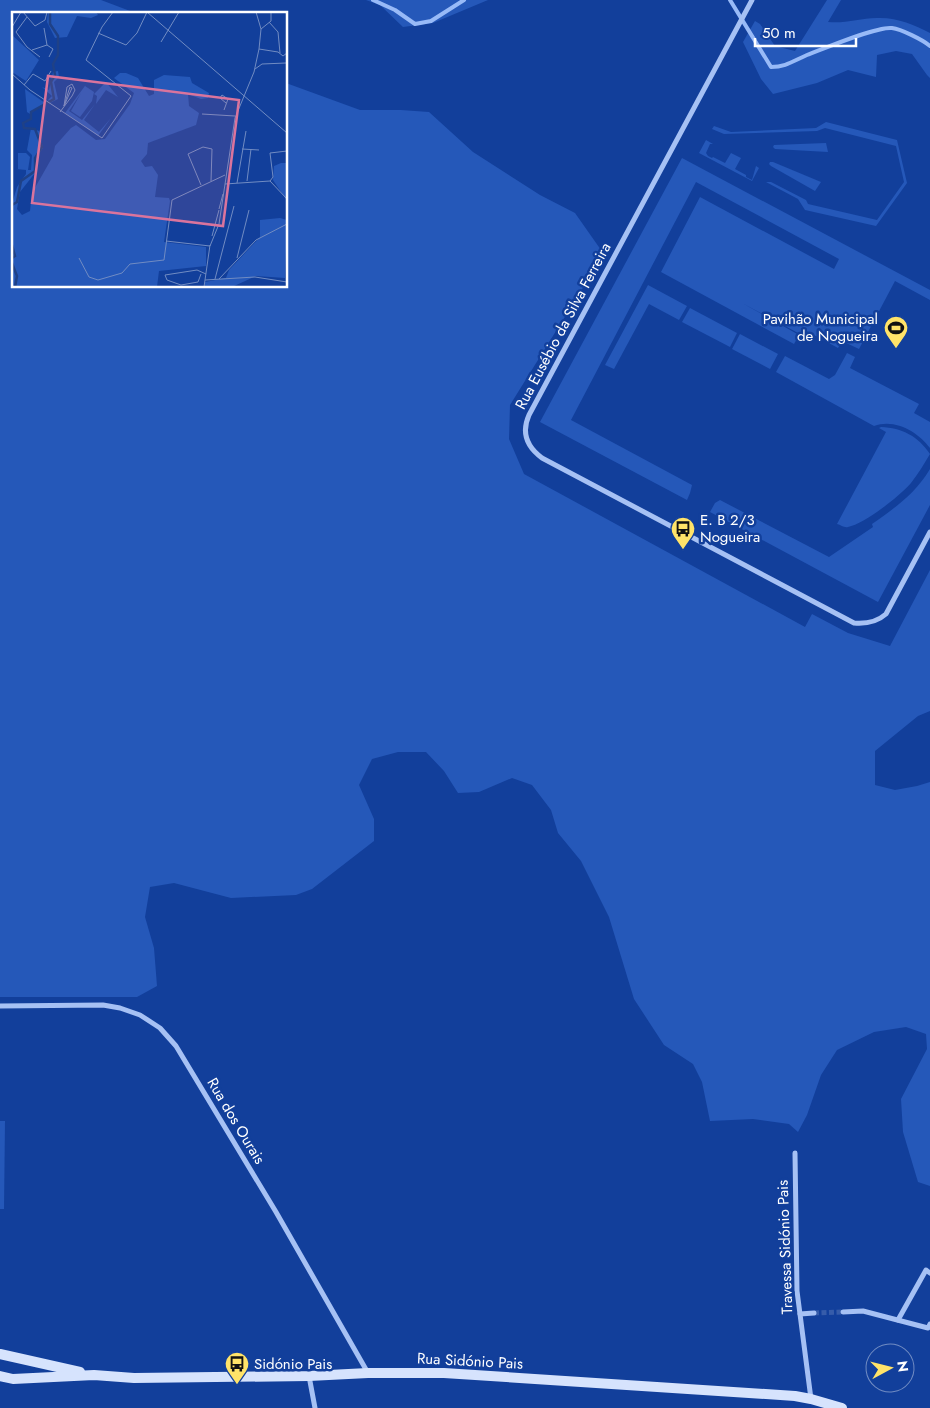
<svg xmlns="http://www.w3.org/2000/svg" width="930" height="1408" viewBox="0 0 930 1408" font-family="Jost,sans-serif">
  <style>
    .green { fill: #2558b9 }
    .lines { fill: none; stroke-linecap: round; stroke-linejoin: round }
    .stream { stroke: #98baf7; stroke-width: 4 }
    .street-tunnel { stroke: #365caa; stroke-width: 5; stroke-dasharray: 5 2.5; stroke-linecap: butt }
    .street { stroke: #a6c1f4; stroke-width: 5 }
    .secondary { stroke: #d6e3fd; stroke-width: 10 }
    .labels { text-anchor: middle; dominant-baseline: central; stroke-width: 5; stroke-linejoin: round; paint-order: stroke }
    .poi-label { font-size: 15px; fill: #fff; stroke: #123f9b; text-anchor: start }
    .street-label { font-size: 15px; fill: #fff; stroke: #123f9b }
    .inset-river { fill: none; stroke: #1f4187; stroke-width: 2.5 }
    .inset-road { fill: none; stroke: #718cc3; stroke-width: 1 }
    .view { fill: #da749d; fill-opacity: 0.15; stroke: #da749d; stroke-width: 2.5 }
    .inset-edge { fill: none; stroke: #fff; stroke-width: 2.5 }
  </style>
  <rect width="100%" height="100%" fill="#123f9b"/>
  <g class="green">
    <path d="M 0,0 L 101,0 L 138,14 L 14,14 L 14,286 L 286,286 L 286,83 L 360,110 L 401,110 L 429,112 L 473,152 L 540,195 L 575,213 L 601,250 L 584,286 L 510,405 L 509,439 L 524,474 L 805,627 L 812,614 L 848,633 L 890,646 L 930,570 L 930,711 L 918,716 L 875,751 L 875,785 L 895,790 L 917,786 L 930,782 L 930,1186 L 918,1182 L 903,1132 L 901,1099 L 927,1049 L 926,1034 L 906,1027 L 874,1032 L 837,1050 L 821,1075 L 807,1115 L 798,1132 L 789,1124 L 753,1119 L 710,1121 L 702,1082 L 693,1064 L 664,1045 L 634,999 L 609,917 L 581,861 L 558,833 L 551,810 L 532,785 L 512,778 L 479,792 L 458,793 L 444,771 L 426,752 L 398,752 L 372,759 L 359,785 L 374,819 L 374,841 L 312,889 L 296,895 L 231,898 L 174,883 L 150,887 L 145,917 L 154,948 L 157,986 L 137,997 L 0,997 Z"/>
    <path d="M 366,0 L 488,0 L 433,23 L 403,27 L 380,5 Z"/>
    <path d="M 827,0 L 841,0 L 828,22 C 846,24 863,17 880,18 C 899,18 914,25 930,33 L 930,78 L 927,75 L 912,54 L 896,51 L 877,55 L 876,77 L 848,70 L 817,83 L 773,94 L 761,79 L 743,42 L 755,21 L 760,24 L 775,46 L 795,51 Z"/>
    <path d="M 826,122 L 897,140 L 907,183 L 876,226 L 805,210 L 798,199 L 766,182 L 771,182 L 806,200 L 808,204 L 877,220 L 904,182 L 896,146 L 825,128 L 817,131 L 724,134 L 712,129 L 714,126 L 731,132 L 816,128 Z"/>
    <path d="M 706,140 L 713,144 L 710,144 L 706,153 L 708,156 L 712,158 L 713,157 L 725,163 L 731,153 L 741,158 L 735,169 L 746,175 L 746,177 L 752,180 L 756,166 L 759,168 L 752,181 L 699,153 Z"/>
    <path d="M 826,143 L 828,152 L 775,149 L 773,147 L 774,145 Z"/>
    <path d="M 682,158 L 930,290 L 930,300 L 895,281 L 859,349 L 842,341 L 838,348 L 803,329 L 800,334 L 742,303 L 799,335 L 794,344 L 661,272 L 700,197 L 834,269 L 839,259 L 696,182 L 571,420 L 692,485 L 690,493 L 687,500 L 540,422 Z"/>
    <path d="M 770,162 L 773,162 L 821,182 L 815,191 L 771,166 L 769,164 Z"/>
    <path d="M 648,285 L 687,306 L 679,320 L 649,304 L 614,369 L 605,365 Z"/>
    <path d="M 690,308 L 737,333 L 730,347 L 682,322 Z"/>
    <path d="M 740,334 L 778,354 L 770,369 L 732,349 Z"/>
    <path d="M 847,353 L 855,357 L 850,368 L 919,404 L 914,413 L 930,422 L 930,448 C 918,432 895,418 874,426 L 776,372 L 785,356 L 829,379 L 835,375 Z"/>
    <path d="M 881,427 C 902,428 918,436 930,454 C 924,464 918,474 911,483 C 900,496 864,524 848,527 C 844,528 841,525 837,524 L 886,432 L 879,428 Z"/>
    <path d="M 930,469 L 930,505 L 878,602 L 710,512 L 715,503 L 720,500 L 829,557 L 873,527 L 872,524 C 896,507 915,494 930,469 Z"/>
    <path d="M 0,1121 L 5,1121 L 4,1209 L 0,1209 Z"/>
  </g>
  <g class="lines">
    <g class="stream">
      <path d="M 373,0 L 395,10 L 415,24 L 431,21 L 464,0"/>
      <path d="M 730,0 L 771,67 C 786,67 793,61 807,55 C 823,49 877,26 892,28 C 901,29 923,40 930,46"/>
    </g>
    <path class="street-tunnel" d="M 814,1313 L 843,1312"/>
    <g class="street">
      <path d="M 752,0 L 529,415 C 521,433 527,447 542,458 L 854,623 C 866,624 877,622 886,614 L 930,532"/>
      <path d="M 0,1006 L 103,1005 L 120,1008 L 140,1015 L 160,1028 L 176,1046 L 276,1212 L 368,1373"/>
      <path d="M 795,1153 L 797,1291 L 811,1399"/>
      <path d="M 843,1312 L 863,1311 L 928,1328 L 930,1324"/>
      <path d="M 800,1314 L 814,1313"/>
      <path d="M 898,1320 L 926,1270 L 930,1273"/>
      <path d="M 309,1376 L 315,1408"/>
    </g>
    <g class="secondary">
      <path d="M 0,1354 L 80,1372"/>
      <path d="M 0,1376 L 13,1379 L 94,1375 L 134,1378 L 309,1376 L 368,1373 L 444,1373 L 795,1396 L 811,1399 L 842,1408"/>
    </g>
  </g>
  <defs>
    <symbol id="stadium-pin" viewBox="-11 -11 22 30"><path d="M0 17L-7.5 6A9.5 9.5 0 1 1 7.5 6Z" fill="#ffe369" stroke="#123f9b"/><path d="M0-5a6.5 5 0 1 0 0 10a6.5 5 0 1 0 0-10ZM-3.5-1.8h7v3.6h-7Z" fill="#111"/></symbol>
    <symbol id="bus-pin" viewBox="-11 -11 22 30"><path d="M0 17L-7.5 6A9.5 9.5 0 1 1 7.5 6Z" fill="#ffe369" stroke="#123f9b"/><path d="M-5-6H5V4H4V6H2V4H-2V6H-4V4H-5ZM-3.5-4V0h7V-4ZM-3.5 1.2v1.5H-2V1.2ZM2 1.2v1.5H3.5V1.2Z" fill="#111"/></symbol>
  </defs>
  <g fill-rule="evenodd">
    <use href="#stadium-pin" x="882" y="314" width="28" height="38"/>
    <use href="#bus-pin" x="669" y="515" width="28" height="38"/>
    <use href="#bus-pin" x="223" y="1350" width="28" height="38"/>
  </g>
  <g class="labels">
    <g class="poi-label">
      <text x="878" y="319" text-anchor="end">Pavihão Municipal<tspan x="878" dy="17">de Nogueira</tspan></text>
      <text x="700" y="520">E. B 2/3<tspan x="700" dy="17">Nogueira</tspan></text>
      <text x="254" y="1364">Sidónio Pais</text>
    </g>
    <g class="street-label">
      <text transform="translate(563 326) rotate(-62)">Rua Eusébio da Silva Ferreira</text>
      <text transform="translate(236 1121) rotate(59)">Rua dos Ourais</text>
      <text transform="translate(785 1247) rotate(-92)">Travessa Sidónio Pais</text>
      <text transform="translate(470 1361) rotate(3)">Rua Sidónio Pais</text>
    </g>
  </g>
  <g transform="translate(12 12)">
    <rect width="275" height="275" fill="#123f9b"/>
    <path d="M 36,0 L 84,0 L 86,3 L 79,6 L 65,4 L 55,25 L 43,26 L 35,10 ZM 0,23 L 27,48 L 14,69 L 0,60 ZM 46,59 L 47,65 L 42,70 L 46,87 L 38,91 L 36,88 L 40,84 L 30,75 L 37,78 L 41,60 ZM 84,59 L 73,74 L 82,80 L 80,89 L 68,105 L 59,99 L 69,81 L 57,99 L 70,108 L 83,92 L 72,108 L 87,120 L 99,106 L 86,124 L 53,101 ZM 114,61 L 126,66 L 137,84 L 142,82 L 142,68 L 152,63 L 178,65 L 180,71 L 197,81 L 196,86 L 189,87 L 176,82 L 177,94 L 187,101 L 184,113 L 136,131 L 135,142 L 129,149 L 133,155 L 140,154 L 146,163 L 143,185 L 157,186 L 158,189 L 152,230 L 194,235 L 194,254 L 147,259 L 145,275 L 1,275 L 0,192 L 5,175 L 14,162 L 14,158 L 4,157 L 6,157 L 6,141 L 14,141 L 18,145 L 16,158 L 19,158 L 20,143 L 15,138 L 19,116 L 27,119 L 31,136 L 25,144 L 23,161 L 8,180 L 5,197 L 10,203 L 18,199 L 20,181 L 41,144 L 43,134 L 59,116 L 64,113 L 84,128 L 93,127 L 118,92 L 122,81 L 102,66 L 108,61 ZM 94,70 L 106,85 L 94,78 L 84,92 L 85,84 L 82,82 ZM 13,77 L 33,91 L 18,102 L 15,100 ZM 269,151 L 275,151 L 275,189 L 261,168 L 262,154 ZM 268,206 L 275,208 L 273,266 L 244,264 L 220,275 L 193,275 L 193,270 L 214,266 L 217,258 L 248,225 L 248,208 Z" fill="#2558b9"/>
    <path class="inset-river" d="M 0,193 L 5,190 L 9,169 L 23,159 L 23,146 L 30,135 L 23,117 L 12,116 L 11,111 L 19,107 L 19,100 L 42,87 L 39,70 L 43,63 L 41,52 L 46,43 L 46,24 L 38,12 L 38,0M 0,233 L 3,244 L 0,246M 0,251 L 5,264 L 3,275"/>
    <path class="inset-road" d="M 11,0 L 23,14 L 33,8 L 35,0M 135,0 L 275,121M 15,5 L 4,20 L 15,35 L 28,45M 257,10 L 266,20 L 268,41M 0,15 L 9,0M 249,17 L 259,9 L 259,0M 86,21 L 114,33 L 125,21 L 135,0M 149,30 L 167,0M 35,33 L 41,37 L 37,45M 247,37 L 266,40 L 271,44 L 275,41M 20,38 L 35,33 L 32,16M 243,57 L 250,52 L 274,51M 0,62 L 18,78 L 90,126 L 119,84 L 74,48 L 90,15 L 101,0M 12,73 L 21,62 L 33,69 L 39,59M 58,75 L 60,76 L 52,94 L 56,81 ZM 212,98 L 216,87 L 210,83 L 208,86 L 214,91M 48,100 L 60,84 L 63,78 L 60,72 L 55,75 L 52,94M 190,102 L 223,104M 230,137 L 247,138M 235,169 L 239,137M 258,169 L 275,187M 225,171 L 234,119M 213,172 L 258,169 L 261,165 L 258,141 L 275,139M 189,173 L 176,142 L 191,135 L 200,137 L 199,169M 207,197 L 211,182M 200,224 L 207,198M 154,229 L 198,234M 198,234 L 207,212 L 223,106 L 242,60 L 247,37 L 249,17 L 244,0M 67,246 L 77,265 L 86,268 L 110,261 L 118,252 L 152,248 L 160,188 L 213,163M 225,246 L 237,198M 189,262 L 186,270 L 169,273 L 155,268 L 153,263 L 185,258 L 194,262M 203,267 L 222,194M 207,267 L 244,228 L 275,212M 193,268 L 243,265 L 275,270M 192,275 L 198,233"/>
    <path class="view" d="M 36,64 L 227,88 L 211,214 L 20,191 Z"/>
    <rect width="275" height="275" class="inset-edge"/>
  </g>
  <g transform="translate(890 1368) rotate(83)"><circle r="24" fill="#123f9b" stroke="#718cc3"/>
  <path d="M0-4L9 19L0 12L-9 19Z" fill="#ffe369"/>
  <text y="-8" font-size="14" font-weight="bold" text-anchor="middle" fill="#ffffff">N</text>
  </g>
  <path d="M755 38v8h101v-8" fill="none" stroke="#ffffff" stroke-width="2.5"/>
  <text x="762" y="38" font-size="15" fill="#ffffff" stroke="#123f9b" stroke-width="4" paint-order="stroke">50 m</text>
</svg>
